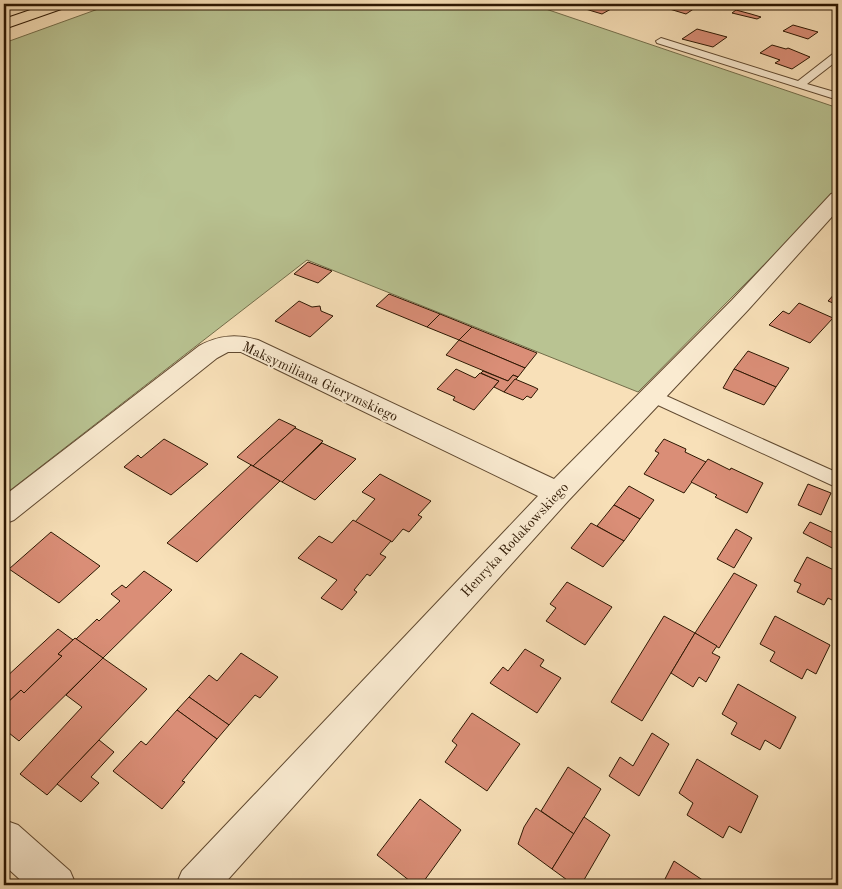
<svg xmlns="http://www.w3.org/2000/svg" width="842" height="889" viewBox="0 0 842 889" font-family="'Old Standard TT',serif">
  <style>
    .green { fill: #b9c392; stroke: #736d4a }
    .building { fill: #da8e77; stroke: #2d1702 }
    .lines { fill: none; stroke-linecap: round; stroke-linejoin: round }
    .lane-casing { stroke: #604930; stroke-width: 2 }
    .street-casing { stroke: #604930; stroke-width: 2 }
    .highway-casing { stroke: #2d1702; stroke-width: 2 }
    .lane { fill: #faebd1; fill-rule: evenodd }
    .street { fill: #faebd1; fill-rule: evenodd }
    .highway { fill: #f8e0b8; fill-rule: evenodd }
    .labels { text-anchor: middle; dominant-baseline: central; stroke-width: 4; stroke-linejoin: round; paint-order: stroke }
    .street-label { font-size: 14px; fill: #2d1702; stroke: #faebd1 }
  </style>
  <rect width="100%" height="100%" fill="#f8e0b8"/>
  <filter id="stains"><feTurbulence type="fractalNoise" baseFrequency=".004" numOctaves="4"/><feColorMatrix values="0 0 0 0 .2 0 0 0 0 .09 0 0 0 0 .02 0 0 0 .5 -.17"/></filter>
  <radialGradient id="worn" r=".72"><stop offset=".6" stop-color="#630" stop-opacity="0"/><stop offset="1" stop-color="#630" stop-opacity=".3"/></radialGradient>
  <path class="green" d="M 112,4 L 531,4 L 838,108 L 838,190 L 638,392 L 307,260 L 4,495 L 4,43 Z"/>
  <g class="building">
    <path d="M 569,4 L 620,4 L 602,14 Z"/>
    <path d="M 653,4 L 701,4 L 686,14 Z"/>
    <path d="M 736,10 L 751,14 L 761,17 L 757,19 L 732,13 Z"/>
    <path d="M 793,25 L 818,32 L 808,39 L 783,31 Z"/>
    <path d="M 697,29 L 727,37 L 713,47 L 682,39 Z"/>
    <path d="M 772,45 L 786,49 L 788,48 L 810,57 L 792,69 L 775,63 L 780,60 L 760,53 Z"/>
    <path d="M 308,262 L 332,271 L 318,283 L 294,274 Z"/>
    <path d="M 838,290 L 838,305 L 828,301 Z"/>
    <path d="M 389,294 L 440,314 L 427,327 L 376,306 Z"/>
    <path d="M 299,301 L 312,307 L 320,306 L 321,311 L 333,316 L 310,337 L 275,321 Z"/>
    <path d="M 799,303 L 833,318 L 810,343 L 769,325 L 783,311 L 789,314 Z"/>
    <path d="M 440,314 L 472,327 L 459,340 L 427,327 Z"/>
    <path d="M 472,327 L 537,353 L 525,368 L 459,340 Z"/>
    <path d="M 459,340 L 525,368 L 518,377 L 513,375 L 508,381 L 446,355 Z"/>
    <path d="M 748,351 L 789,368 L 776,387 L 734,369 Z"/>
    <path d="M 456,369 L 475,378 L 480,373 L 499,381 L 474,410 L 453,400 L 455,397 L 437,389 Z"/>
    <path d="M 734,369 L 776,387 L 764,405 L 723,388 Z"/>
    <path d="M 483,371 L 508,381 L 513,375 L 518,377 L 504,392 L 494,387 L 499,381 L 481,373 Z"/>
    <path d="M 515,379 L 534,387 L 538,389 L 531,398 L 527,396 L 523,400 L 504,392 Z"/>
    <path d="M 279,419 L 296,427 L 253,466 L 237,457 Z"/>
    <path d="M 295,428 L 323,441 L 282,482 L 253,466 Z"/>
    <path d="M 164,439 L 208,464 L 171,495 L 124,467 L 138,455 L 141,458 Z"/>
    <path d="M 664,439 L 686,449 L 685,452 L 706,462 L 684,493 L 644,474 L 659,453 L 655,451 Z"/>
    <path d="M 322,443 L 356,459 L 315,500 L 282,482 Z"/>
    <path d="M 708,459 L 730,470 L 731,468 L 763,483 L 747,513 L 715,497 L 717,495 L 691,482 Z"/>
    <path d="M 251,465 L 280,481 L 197,562 L 167,543 Z"/>
    <path d="M 380,474 L 431,501 L 418,515 L 422,517 L 409,532 L 403,529 L 392,542 L 355,522 L 375,499 L 362,492 Z"/>
    <path d="M 808,484 L 831,493 L 821,515 L 798,505 Z"/>
    <path d="M 629,486 L 654,500 L 640,519 L 614,505 Z"/>
    <path d="M 614,505 L 640,519 L 624,541 L 597,526 Z"/>
    <path d="M 353,520 L 391,541 L 380,554 L 386,557 L 370,576 L 367,574 L 354,590 L 357,592 L 342,610 L 321,598 L 337,580 L 298,558 L 319,536 L 332,543 Z"/>
    <path d="M 810,522 L 838,535 L 838,551 L 803,533 Z"/>
    <path d="M 591,523 L 624,541 L 603,567 L 571,548 Z"/>
    <path d="M 736,529 L 752,538 L 734,568 L 717,559 Z"/>
    <path d="M 51,532 L 100,566 L 59,603 L 9,569 Z"/>
    <path d="M 807,557 L 838,572 L 838,603 L 828,598 L 824,605 L 797,592 L 801,584 L 794,581 Z"/>
    <path d="M 144,571 L 172,590 L 103,658 L 76,639 L 97,619 L 99,621 L 120,601 L 111,594 L 122,585 L 126,588 Z"/>
    <path d="M 734,573 L 757,585 L 719,648 L 695,633 Z"/>
    <path d="M 567,582 L 612,607 L 585,645 L 546,621 L 556,608 L 550,604 Z"/>
    <path d="M 664,616 L 695,633 L 642,721 L 611,702 Z"/>
    <path d="M 775,616 L 830,645 L 816,674 L 807,669 L 802,679 L 770,661 L 775,652 L 760,644 Z"/>
    <path d="M 58,629 L 73,640 L 58,654 L 62,656 L 24,693 L 21,690 L 4,706 L 4,679 Z"/>
    <path d="M 695,633 L 717,646 L 712,653 L 720,657 L 706,682 L 699,677 L 693,687 L 671,673 Z"/>
    <path d="M 75,638 L 103,658 L 19,741 L 4,729 L 4,706 L 21,690 L 24,693 L 62,656 L 58,654 Z"/>
    <path d="M 525,649 L 544,660 L 540,666 L 561,678 L 537,713 L 490,683 L 503,667 L 508,671 Z"/>
    <path d="M 241,653 L 278,677 L 260,698 L 255,695 L 229,725 L 189,697 L 209,675 L 217,681 Z"/>
    <path d="M 103,658 L 147,689 L 47,795 L 20,774 L 82,707 L 66,695 Z"/>
    <path d="M 738,684 L 796,717 L 780,749 L 765,740 L 760,750 L 731,734 L 737,723 L 722,714 Z"/>
    <path d="M 189,697 L 229,725 L 217,739 L 177,710 Z"/>
    <path d="M 177,710 L 217,739 L 182,781 L 185,782 L 162,809 L 113,771 L 141,741 L 146,745 Z"/>
    <path d="M 472,713 L 520,744 L 487,791 L 445,762 L 457,745 L 452,741 Z"/>
    <path d="M 652,733 L 669,744 L 639,796 L 609,776 L 620,757 L 633,766 Z"/>
    <path d="M 99,740 L 114,752 L 91,777 L 99,783 L 81,802 L 57,784 Z"/>
    <path d="M 697,759 L 758,796 L 741,833 L 729,826 L 723,838 L 687,815 L 693,803 L 679,793 Z"/>
    <path d="M 568,767 L 601,789 L 574,834 L 541,811 Z"/>
    <path d="M 420,799 L 461,830 L 421,885 L 415,885 L 377,855 Z"/>
    <path d="M 536,808 L 574,834 L 552,869 L 518,844 L 524,827 Z"/>
    <path d="M 584,817 L 610,835 L 581,885 L 574,885 L 552,869 Z"/>
    <path d="M 674,861 L 710,885 L 662,885 Z"/>
  </g>
  <g class="lines">
    <defs>
      <g id="lane">
        <path d="M 661,38 L 798,81 L 834,53 L 838,52 L 838,60 L 807,84 L 838,93 L 838,100 L 657,43 L 656,41 Z"/>
        <path d="M 653,390 L 838,473 L 838,488 L 647,400 L 645,396 L 647,392 Z"/>
      </g>
      <g id="street">
        <path d="M 838,192 L 838,210 L 748,310 L 568,501 L 223,885 L 176,885 L 182,871 L 538,496 L 241,352 L 228,352 L 217,358 L 14,520 L 4,524 L 4,496 L 199,346 C 219,335 237,334 258,340 L 554,479 L 732,300 L 831,194 Z"/>
        <path d="M 4,820 L 18,825 L 70,871 L 76,885 L 26,885 L 4,865 Z"/>
      </g>
      <path id="highway" d="M 48,4 L 69,4 L 67,7 L 4,29 L 4,19 Z"/>
    </defs>
    <use href="#lane" class="lane-casing"/>
    <use href="#street" class="street-casing"/>
    <use href="#highway" class="highway-casing"/>
    <use href="#lane" class="lane"/>
    <use href="#street" class="street"/>
    <use href="#highway" class="highway"/>
  </g>
  <g class="labels">
    <g class="street-label">
      <text transform="translate(320 382) rotate(25)">Maksymiliana Gierymskiego</text>
      <text transform="translate(515 540) rotate(-47)">Henryka Rodakowskiego</text>
    </g>
  </g>
  <rect width="842" height="889" fill="none" stroke="#f8e0b8" stroke-width="20"/>
  <rect x="5" y="5" width="832" height="879" fill="none" stroke="#2d1702" stroke-width="2.5"/>
  <rect x="10" y="10" width="822" height="869" fill="none" stroke="#2d1702"/>
  <rect width="100%" height="100%" filter="url(#stains)"/>
  <rect width="100%" height="100%" fill="url(#worn)"/>
</svg>
